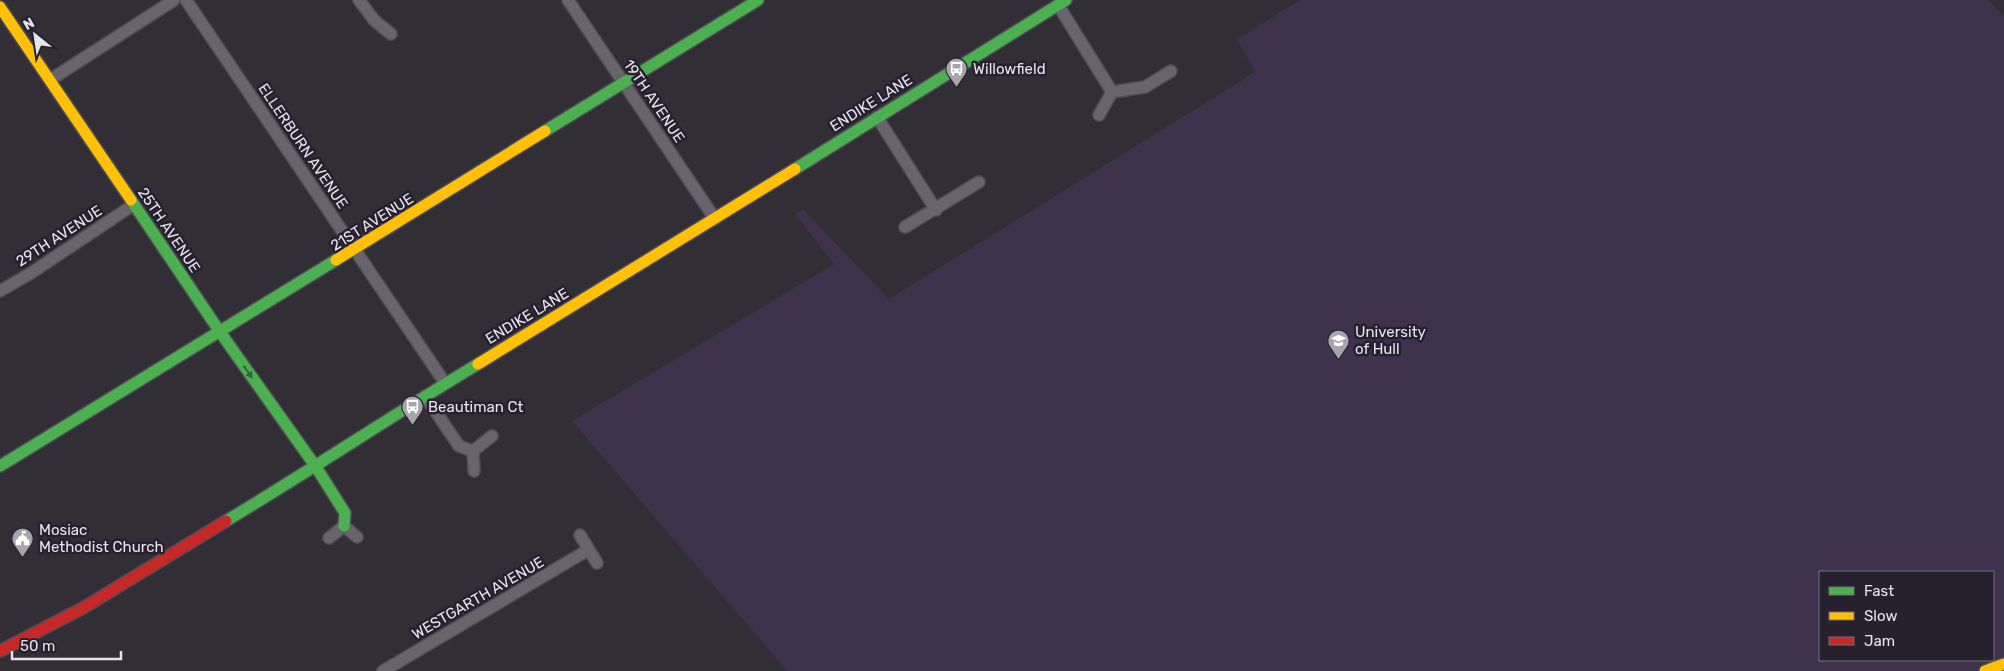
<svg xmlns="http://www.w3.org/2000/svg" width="2004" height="671" viewBox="0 0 2004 671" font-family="Rubik,sans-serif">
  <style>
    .park { fill: #3e324d; fill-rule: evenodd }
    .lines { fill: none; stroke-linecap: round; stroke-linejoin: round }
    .street-casing { stroke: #4f4c53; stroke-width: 14 }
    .fast-casing { stroke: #4f4c53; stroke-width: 14 }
    .slow-casing { stroke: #4f4c53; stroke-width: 14 }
    .jam-casing { stroke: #4f4c53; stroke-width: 14 }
    .street { stroke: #67656b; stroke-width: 11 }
    .fast { stroke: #4caf50; stroke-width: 11 }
    .slow { stroke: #ffc107; stroke-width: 11 }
    .jam { stroke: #c62828; stroke-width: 11 }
    .oneway { fill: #37603e }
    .labels { text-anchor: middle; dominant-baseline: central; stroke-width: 5; stroke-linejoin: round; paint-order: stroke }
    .poi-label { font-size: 15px; fill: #e7e3ed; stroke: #26202f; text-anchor: start }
    .street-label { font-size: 15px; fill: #e7e3ed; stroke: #26202f }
  </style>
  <rect width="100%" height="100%" fill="#312e36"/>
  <path class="park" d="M 1300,0 L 1989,0 L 2004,17 L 2004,663 L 1986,671 L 787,671 L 572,421 L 834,264 L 795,214 L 803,209 L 889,299 L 1255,72 L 1237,39 ZM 1820,572 L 1993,572 L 1993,660 L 1820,660 Z"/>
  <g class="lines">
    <defs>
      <g id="street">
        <path d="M 186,0 L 445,383"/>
        <path d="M 359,0 L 374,20 L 391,34"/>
        <path d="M 568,0 L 715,219"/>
        <path d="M 1058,5 L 1112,92"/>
        <path d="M 50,80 L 174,0"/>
        <path d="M 1099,115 L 1112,92 L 1145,87 L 1171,71"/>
        <path d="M 877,117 L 936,210"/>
        <path d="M 905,227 L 979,182"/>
        <path d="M 0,291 L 31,273 L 133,205"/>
        <path d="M 425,396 L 459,446 L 473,451"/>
        <path d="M 474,471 L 473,451 L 492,436"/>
        <path d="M 580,535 L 597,563"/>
        <path d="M 329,538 L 344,526 L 357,537"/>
        <path d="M 383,671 L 588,550"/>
      </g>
      <g id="fast">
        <path d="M 545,131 L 758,0"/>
        <path d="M 795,169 L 1066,0"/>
        <path d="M 131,200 L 220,332 L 316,467 L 345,513 L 344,526"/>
        <path d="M 0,466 L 336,260"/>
        <path d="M 226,521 C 311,470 393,415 478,364"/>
      </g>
      <g id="slow">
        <path d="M 0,7 L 131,200"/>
        <path d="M 336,260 L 545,131"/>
        <path d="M 478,364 L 795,169"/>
        <path d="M 1985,671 L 2004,664"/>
      </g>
      <path id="jam" d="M 0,651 L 83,608 L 226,521"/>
    </defs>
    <use href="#street" class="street-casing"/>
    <use href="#fast" class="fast-casing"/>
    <use href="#slow" class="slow-casing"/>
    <use href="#jam" class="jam-casing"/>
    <use href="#street" class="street"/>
    <use href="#fast" class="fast"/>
    <use href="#slow" class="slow"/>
    <use href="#jam" class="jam"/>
  </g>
  <defs><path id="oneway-solid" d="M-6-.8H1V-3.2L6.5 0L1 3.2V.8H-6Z" transform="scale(1.25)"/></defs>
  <use class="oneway" href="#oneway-solid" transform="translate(248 372) rotate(55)"/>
  <defs>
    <symbol id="bus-pin" viewBox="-11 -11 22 30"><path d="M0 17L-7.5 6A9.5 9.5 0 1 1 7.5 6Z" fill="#a7a4ad" stroke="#26202f"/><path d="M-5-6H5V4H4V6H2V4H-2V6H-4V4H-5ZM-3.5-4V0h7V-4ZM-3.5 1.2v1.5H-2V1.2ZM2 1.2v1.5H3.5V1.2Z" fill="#fff"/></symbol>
    <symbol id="university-pin" viewBox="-11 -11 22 30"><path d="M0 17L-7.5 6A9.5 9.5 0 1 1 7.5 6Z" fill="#a7a4ad" stroke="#26202f"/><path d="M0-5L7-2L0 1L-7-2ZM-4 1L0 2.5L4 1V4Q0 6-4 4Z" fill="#fff"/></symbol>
    <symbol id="civic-pin" viewBox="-11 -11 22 30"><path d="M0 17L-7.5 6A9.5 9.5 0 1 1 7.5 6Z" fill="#a7a4ad" stroke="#26202f"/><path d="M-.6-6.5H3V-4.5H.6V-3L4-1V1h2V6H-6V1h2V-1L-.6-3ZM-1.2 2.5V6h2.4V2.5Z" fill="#fff"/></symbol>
  </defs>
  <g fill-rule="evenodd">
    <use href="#bus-pin" x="944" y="56" width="25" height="34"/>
    <use href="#university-pin" x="1326" y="328" width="25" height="34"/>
    <use href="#bus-pin" x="400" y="394" width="25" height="34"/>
    <use href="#civic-pin" x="10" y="526" width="25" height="34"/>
  </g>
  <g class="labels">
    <g class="poi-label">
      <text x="973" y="69">Willowfield</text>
      <text x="1355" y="332">University<tspan x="1355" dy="17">of Hull</tspan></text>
      <text x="428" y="407">Beautiman Ct</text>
      <text x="39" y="530">Mosiac<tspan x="39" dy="17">Methodist Church</tspan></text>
    </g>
    <g class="street-label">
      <text transform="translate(654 101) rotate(56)">19TH AVENUE</text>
      <text transform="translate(871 103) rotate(-32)">ENDIKE LANE</text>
      <text transform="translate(303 146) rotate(56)">ELLERBURN AVENUE</text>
      <text transform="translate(372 222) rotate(-32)">21ST AVENUE</text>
      <text transform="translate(169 230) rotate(56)">25TH AVENUE</text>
      <text transform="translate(59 236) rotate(-33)">29TH AVENUE</text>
      <text transform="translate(527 316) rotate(-31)">ENDIKE LANE</text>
      <text transform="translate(478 598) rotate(-30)">WESTGARTH AVENUE</text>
    </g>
  </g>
  <rect x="1819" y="571" width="175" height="90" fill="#26202f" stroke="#736e7b"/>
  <rect x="1829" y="587" width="25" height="8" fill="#4caf50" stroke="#736e7b"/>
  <text x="1864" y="596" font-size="15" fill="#e7e3ed">Fast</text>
  <rect x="1829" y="612" width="25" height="8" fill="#ffc107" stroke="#736e7b"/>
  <text x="1864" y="621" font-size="15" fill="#e7e3ed">Slow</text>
  <rect x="1829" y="637" width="25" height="8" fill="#c62828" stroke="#736e7b"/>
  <text x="1864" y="646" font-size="15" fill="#e7e3ed">Jam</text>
  <g transform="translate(35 35) rotate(330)" stroke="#26202f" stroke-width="4" paint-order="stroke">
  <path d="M0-4L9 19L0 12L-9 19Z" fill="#e7e3ed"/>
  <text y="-8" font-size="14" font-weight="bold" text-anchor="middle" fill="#e7e3ed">N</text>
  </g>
  <path d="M12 651v8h109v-8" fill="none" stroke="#e7e3ed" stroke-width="2.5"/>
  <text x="20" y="651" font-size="15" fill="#e7e3ed" stroke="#26202f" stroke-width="4" paint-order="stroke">50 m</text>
</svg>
